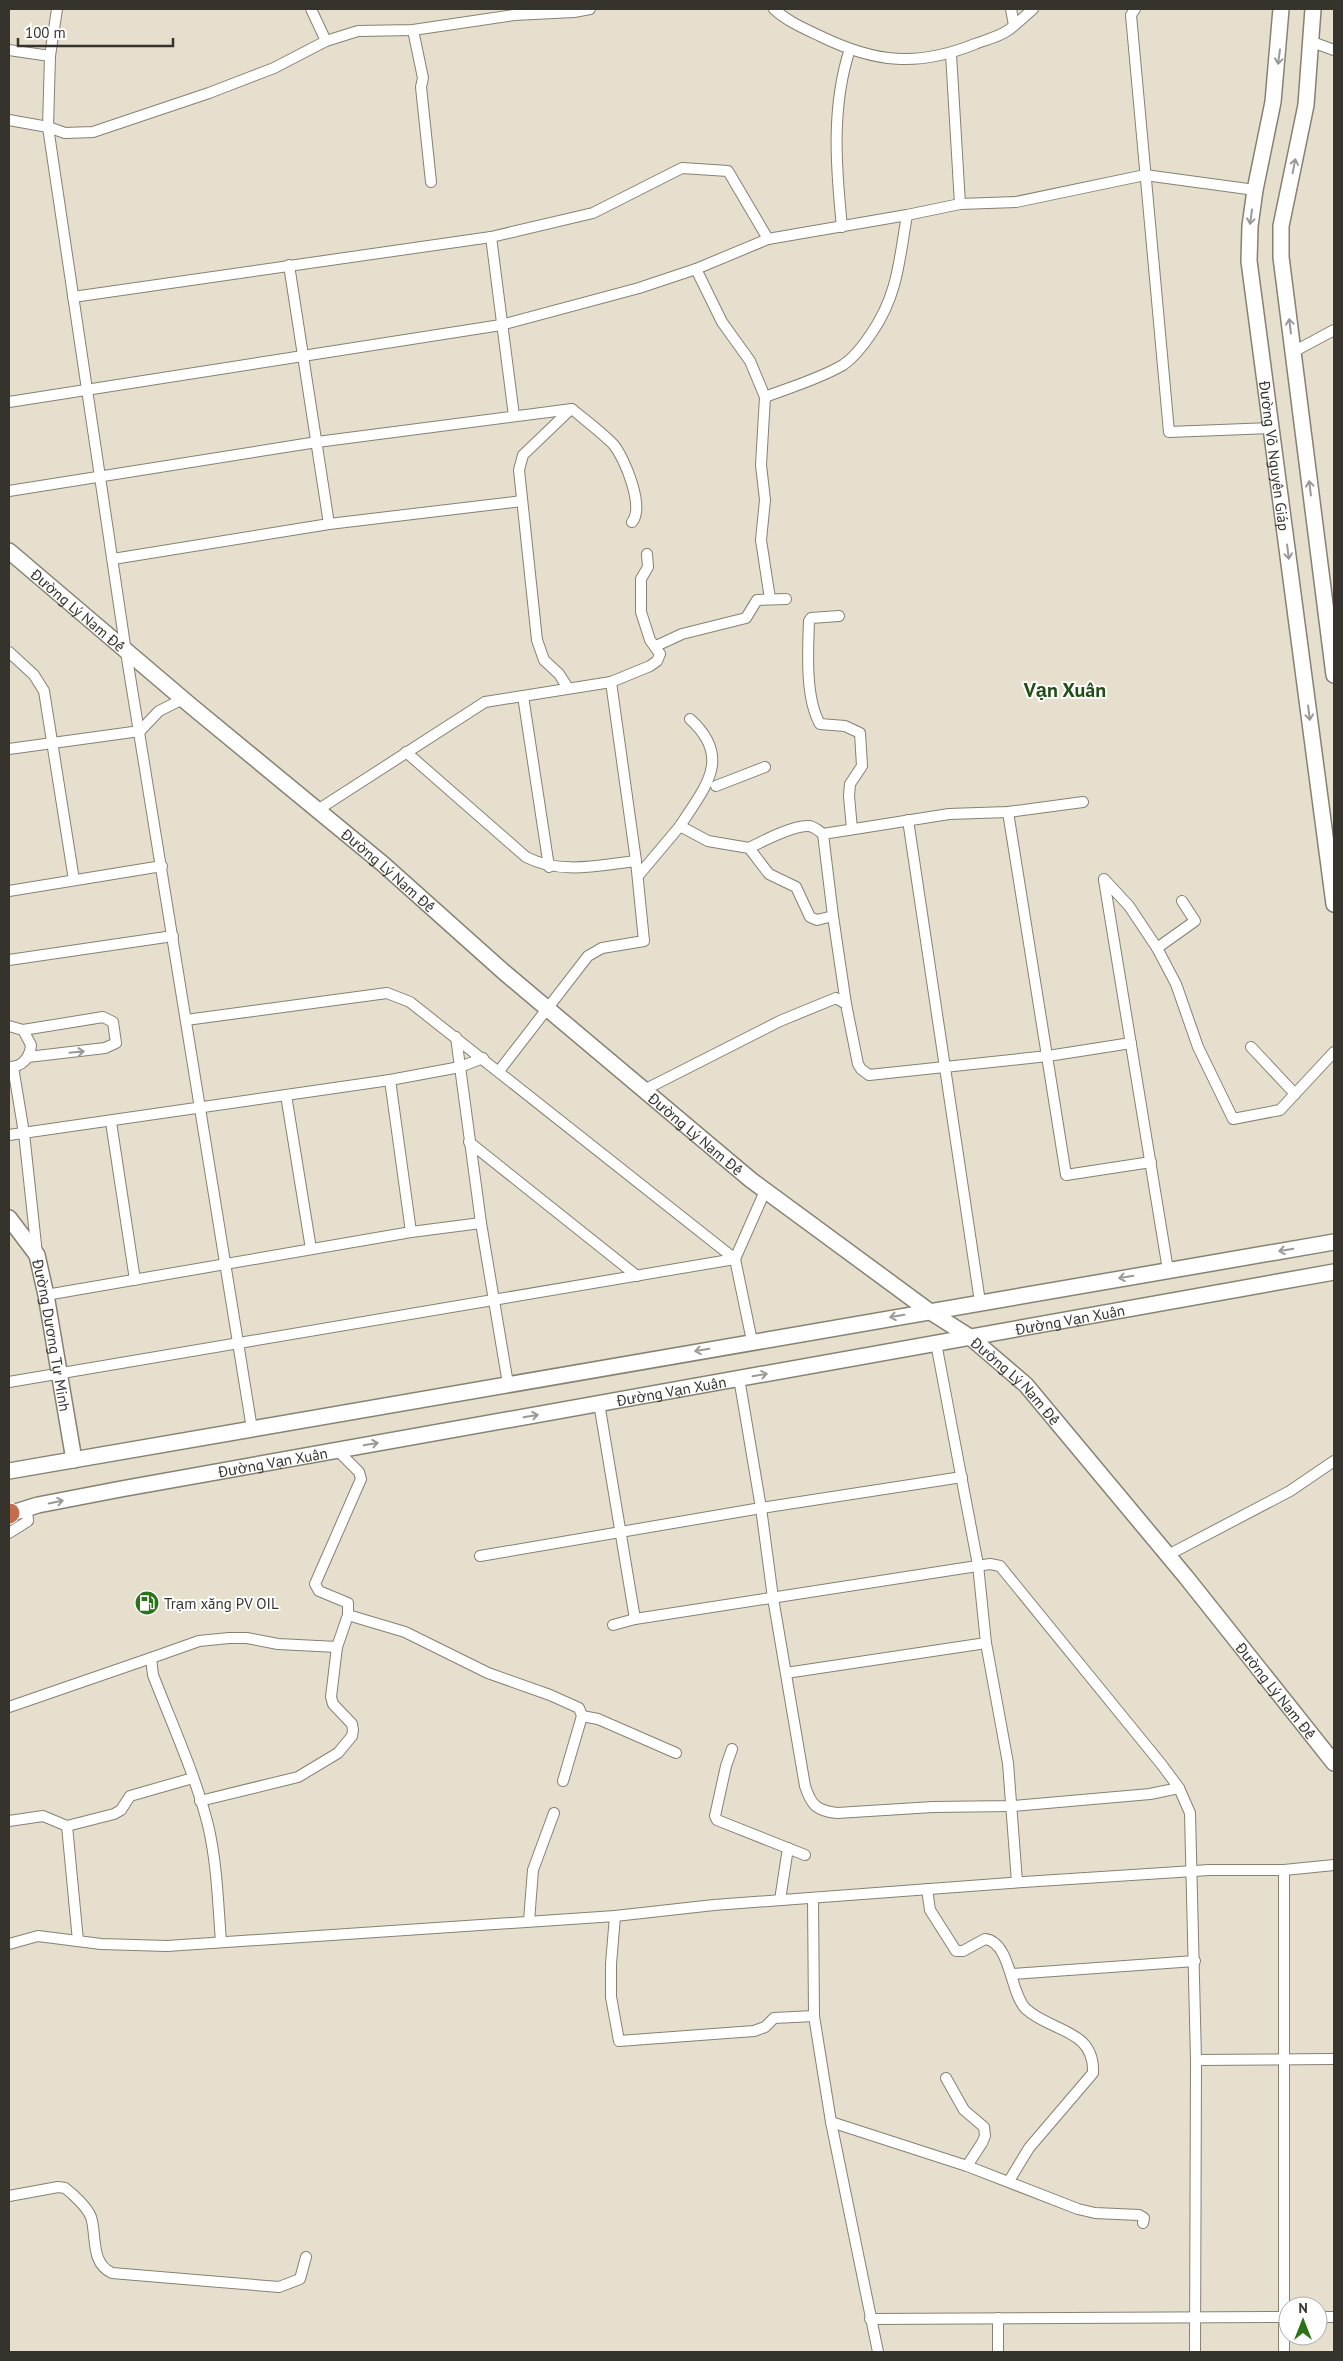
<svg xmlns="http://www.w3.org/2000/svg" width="1343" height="2361" viewBox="0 0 1343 2361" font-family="'PT Sans',sans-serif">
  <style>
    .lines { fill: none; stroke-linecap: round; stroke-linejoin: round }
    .street-casing { stroke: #878172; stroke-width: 12 }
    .secondary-casing { stroke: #878172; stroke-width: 18 }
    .highway-casing { stroke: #fff; stroke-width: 21 }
    .street { stroke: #fff; stroke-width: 10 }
    .secondary { stroke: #fff; stroke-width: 15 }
    .highway { stroke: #c46d4c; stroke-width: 19 }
    .oneway { stroke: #9a9996 }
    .labels { text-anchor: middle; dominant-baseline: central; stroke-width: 4; stroke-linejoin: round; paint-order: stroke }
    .street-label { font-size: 15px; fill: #35332c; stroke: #fff }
    .poi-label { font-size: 15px; fill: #35332c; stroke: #fff; text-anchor: start }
    .district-label { font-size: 20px; font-weight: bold; fill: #204d14; stroke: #fff }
  </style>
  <rect width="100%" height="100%" fill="#e6dfce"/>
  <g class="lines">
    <defs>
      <g id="street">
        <path d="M 57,9 L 50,56 L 48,127 L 126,652 L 252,1429"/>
        <path d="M 311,9 L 326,41"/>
        <path d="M 774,9 C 787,21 803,28 820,36 C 875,63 918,67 975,44 C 985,40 998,37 1007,31 C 1016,25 1025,16 1033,9"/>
        <path d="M 1011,9 L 1014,25"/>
        <path d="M 1135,9 L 1131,15 L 1169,432 L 1271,428"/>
        <path d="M 413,30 L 423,78 L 421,87 L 431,182"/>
        <path d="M 1312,42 L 1334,50"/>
        <path d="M 9,50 L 50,56"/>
        <path d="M 951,54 L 960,204"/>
        <path d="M 9,120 L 48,127 L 65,133 L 93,132 L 209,93 L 274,68 L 326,41 L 358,31 L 413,30 L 514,15 L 574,12 L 590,9"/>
        <path d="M 842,227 C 836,168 831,106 850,49"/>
        <path d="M 491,237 L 514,416"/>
        <path d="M 289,265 L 329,524"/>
        <path d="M 696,269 L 722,322 L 750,361 L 765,397 L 761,465 L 765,500 L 761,540 L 770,599"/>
        <path d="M 73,297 L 491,237 L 593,213 L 682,168 L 728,171 L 768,239"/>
        <path d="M 1293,352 L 1334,330"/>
        <path d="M 765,397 C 791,387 819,379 843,365 C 855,357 863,346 871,334 C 898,295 899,261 907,215"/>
        <path d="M 9,402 L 501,325 L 639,288 L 696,269 L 768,239 L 907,215 L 960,204 L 1016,202 L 1145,175 L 1255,190"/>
        <path d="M 9,491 L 317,442 L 572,409 C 585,420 600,431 613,444 C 625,458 645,508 632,522"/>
        <path d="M 113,559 L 329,524 L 522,501"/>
        <path d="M 839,616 L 811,618 L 809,621 C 808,651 805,698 820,724 L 845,726 L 860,733 L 862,766 L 850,784 L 849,796 L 852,829"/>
        <path d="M 656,646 L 682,634 L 746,618 L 757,600 L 786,599"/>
        <path d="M 9,652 L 34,675 L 44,691 L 74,880"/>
        <path d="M 611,682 L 636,861"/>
        <path d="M 568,688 L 559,674 L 544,660 L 537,640 L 519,470 L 523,455 L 571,409"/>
        <path d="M 523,696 L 549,867"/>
        <path d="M 9,749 L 140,731 L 159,711 L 183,699"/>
        <path d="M 406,752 L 526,857 C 561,875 599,865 636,861 L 644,941 L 602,948 L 588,956 L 499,1071"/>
        <path d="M 716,786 L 765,767"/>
        <path d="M 316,811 L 485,702 L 611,682 L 650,666 L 657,661 L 660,654 L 650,640 L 641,612 L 641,579 L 648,567 L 647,554"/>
        <path d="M 1008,812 L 1066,1175 L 1151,1162"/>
        <path d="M 908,820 L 980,1302"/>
        <path d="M 680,826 C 705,787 733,758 690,719"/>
        <path d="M 749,848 C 763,841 793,825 809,826 C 815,827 819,831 823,834"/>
        <path d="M 638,876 L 680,826 L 708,841 L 749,848 L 769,874 L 796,887 L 810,917 L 817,920 L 833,916 L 823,834 L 949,814 L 1008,812 L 1083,802"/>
        <path d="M 1104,879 L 1129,906 L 1157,948 L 1176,984 L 1198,1047 L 1233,1119 L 1280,1110 L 1334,1052"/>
        <path d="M 1104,880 L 1168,1270"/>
        <path d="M 9,891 L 162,866"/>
        <path d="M 833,916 L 846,1004"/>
        <path d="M 1157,948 L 1195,921 L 1182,901"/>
        <path d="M 9,960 L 173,936"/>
        <path d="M 186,1020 L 387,993 L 410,1002 L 735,1259 L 752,1341"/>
        <path d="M 9,1026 L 23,1030 L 31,1045 C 30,1058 22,1067 9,1067"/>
        <path d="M 23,1030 L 103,1017 L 113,1022 L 116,1043 L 105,1048 L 28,1057"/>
        <path d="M 456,1037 L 481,1223 L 508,1384"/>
        <path d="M 1251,1047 L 1295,1094"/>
        <path d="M 13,1067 L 24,1133 L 37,1254"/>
        <path d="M 390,1080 L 411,1232"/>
        <path d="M 644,1090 L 780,1021 L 836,998 L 846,1004 L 858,1064 L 861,1069 L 869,1075 L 1048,1056 L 1131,1043"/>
        <path d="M 286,1095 L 311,1249"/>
        <path d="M 111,1122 L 135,1280"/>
        <path d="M 9,1135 L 390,1080 L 460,1067 L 483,1058"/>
        <path d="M 469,1142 L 637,1276"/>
        <path d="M 46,1295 L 411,1232 L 481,1223"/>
        <path d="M 936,1343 L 978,1565 L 986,1643 L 1008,1763 L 1017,1882"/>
        <path d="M 739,1378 L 761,1508 L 773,1598 L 805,1786 C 811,1805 817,1811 837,1813 L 933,1807 L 1012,1806 L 1150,1794 L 1179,1788"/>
        <path d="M 9,1382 L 735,1259 L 765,1191"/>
        <path d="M 599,1403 L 635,1619"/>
        <path d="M 337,1450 L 359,1472 L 361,1479 L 315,1584 L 319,1591 L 348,1603 L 348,1615"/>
        <path d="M 9,1533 L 28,1521 L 27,1509"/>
        <path d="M 1168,1555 L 1290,1491 L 1334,1461"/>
        <path d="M 480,1556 L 761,1508 L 962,1477"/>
        <path d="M 613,1625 L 635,1619 L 990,1564 L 1000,1566 L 1162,1765 L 1179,1788 L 1190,1813 L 1196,2060 L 1195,2352"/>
        <path d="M 786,1673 L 986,1643"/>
        <path d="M 9,1707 L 151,1658"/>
        <path d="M 582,1716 L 598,1719 L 676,1753"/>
        <path d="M 732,1749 L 726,1766 L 715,1816 L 717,1820 L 805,1855"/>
        <path d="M 200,1801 L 298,1777 L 338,1753 L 352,1736 L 353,1730 L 352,1724 L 333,1704 L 331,1697 L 337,1647"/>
        <path d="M 9,1821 L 43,1816 L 67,1826 L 114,1814 L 121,1810 L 130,1796 L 193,1778"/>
        <path d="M 67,1826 L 78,1941"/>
        <path d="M 1284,1870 L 1284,2352"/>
        <path d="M 927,1889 L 930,1910 L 956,1951 L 963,1951 L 985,1939 C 1011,1942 1010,1994 1026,2009 C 1051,2032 1095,2029 1093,2073 L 1029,2148 L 1009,2181"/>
        <path d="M 813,1898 L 814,2016 L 831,2122 L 878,2352"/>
        <path d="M 780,1900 L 788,1848"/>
        <path d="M 615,1916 L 611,1964 L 611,1997 L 619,2041 L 754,2031 L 765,2027 L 774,2018 L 814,2016"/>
        <path d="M 529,1921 L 533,1870 L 554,1813"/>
        <path d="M 221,1942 C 218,1903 217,1863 208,1825 C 195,1774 172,1724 153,1675 L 151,1658 L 199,1641 L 229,1638 L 247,1638 L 278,1644 L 337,1647 L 348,1615 L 405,1632 L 488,1673 L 550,1695 L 579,1708 L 582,1716 L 563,1781"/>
        <path d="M 9,1944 L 38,1936 L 101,1944 L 167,1946 L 615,1916 L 714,1905 L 1010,1883 L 1209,1870 L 1284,1870 L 1334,1865"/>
        <path d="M 1011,1974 L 1195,1961"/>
        <path d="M 1196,2060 L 1334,2059"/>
        <path d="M 946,2078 L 964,2110 L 984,2127 L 985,2136 L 982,2143 L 967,2166"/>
        <path d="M 831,2122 L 967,2166 L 1078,2209 L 1095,2213 L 1139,2215 L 1144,2218 L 1143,2223"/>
        <path d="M 9,2196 L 58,2187 L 65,2188 C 73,2194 87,2207 91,2217 C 97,2236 90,2263 112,2273 L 279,2287 L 300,2279 L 306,2257"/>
        <path d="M 1318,2317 L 1334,2317"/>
        <path d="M 870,2319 L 1288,2317"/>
        <path d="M 998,2352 L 998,2318"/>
      </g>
      <g id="secondary">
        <path id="s1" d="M 1281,9 L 1273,102 L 1255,190 L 1250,226 L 1249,261 L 1334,904"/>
        <path d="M 1313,9 L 1306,105 L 1281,226 L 1281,257 L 1334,675"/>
        <path id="s2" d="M 9,551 L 190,705 L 383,864 L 505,973 L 751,1180 L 929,1311 L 970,1337 L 1026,1385 L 1186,1577 L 1334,1763"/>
        <path id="s3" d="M 9,1218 L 37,1255 L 46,1295 L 74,1460"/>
        <path d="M 9,1471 L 1334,1242"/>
        <path id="s4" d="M 9,1514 L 38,1505 L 121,1489 L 1334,1272"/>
      </g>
      <path id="highway" d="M 9,1514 L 10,1513"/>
    </defs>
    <use href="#street" class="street-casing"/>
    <use href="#secondary" class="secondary-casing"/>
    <use href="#highway" class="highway-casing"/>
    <use href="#street" class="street"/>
    <use href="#secondary" class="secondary"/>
    <use href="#highway" class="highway"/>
  </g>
  <defs><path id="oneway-shaft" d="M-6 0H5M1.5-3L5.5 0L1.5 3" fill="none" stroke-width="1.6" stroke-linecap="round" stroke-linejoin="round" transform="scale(1.25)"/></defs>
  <g class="oneway">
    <use href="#oneway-shaft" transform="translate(1279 57) rotate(97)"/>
    <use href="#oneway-shaft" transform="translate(1294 166) rotate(-79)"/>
    <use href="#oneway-shaft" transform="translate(1251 217) rotate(98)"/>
    <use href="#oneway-shaft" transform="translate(1290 326) rotate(-97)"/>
    <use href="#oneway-shaft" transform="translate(1310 488) rotate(-97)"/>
    <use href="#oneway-shaft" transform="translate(1288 552) rotate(83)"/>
    <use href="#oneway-shaft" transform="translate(1309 713) rotate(83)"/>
    <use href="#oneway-shaft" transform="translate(77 1052) rotate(-6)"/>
    <use href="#oneway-shaft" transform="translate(1286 1250) rotate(170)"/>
    <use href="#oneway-shaft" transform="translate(1126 1277) rotate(170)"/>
    <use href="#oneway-shaft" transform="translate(897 1316) rotate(170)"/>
    <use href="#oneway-shaft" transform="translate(702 1350) rotate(170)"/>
    <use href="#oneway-shaft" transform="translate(760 1375) rotate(-10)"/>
    <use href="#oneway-shaft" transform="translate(531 1416) rotate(-10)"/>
    <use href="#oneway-shaft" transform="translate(371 1444) rotate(-10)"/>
    <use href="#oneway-shaft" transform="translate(56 1502) rotate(-11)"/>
  </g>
  <defs>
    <symbol id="fuel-disc" viewBox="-11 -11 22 22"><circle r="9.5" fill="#2a7316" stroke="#fff"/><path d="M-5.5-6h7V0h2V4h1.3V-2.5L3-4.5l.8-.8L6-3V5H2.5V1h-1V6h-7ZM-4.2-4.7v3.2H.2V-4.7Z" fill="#fff"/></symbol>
  </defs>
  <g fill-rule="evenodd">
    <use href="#fuel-disc" x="133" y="1589" width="28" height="28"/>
  </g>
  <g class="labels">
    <g class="street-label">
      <text stroke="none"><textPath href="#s1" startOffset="451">Đường Võ Nguyên Giáp</textPath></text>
      <text stroke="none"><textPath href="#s2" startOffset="91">Đường Lý Nam Đế</textPath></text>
      <text stroke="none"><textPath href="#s2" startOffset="496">Đường Lý Nam Đế</textPath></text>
      <text stroke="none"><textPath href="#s2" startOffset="901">Đường Lý Nam Đế</textPath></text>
      <text stroke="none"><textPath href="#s4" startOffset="1079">Đường Vạn Xuân</textPath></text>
      <text stroke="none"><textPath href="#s3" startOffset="128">Đường Dương Tự Minh</textPath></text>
      <text stroke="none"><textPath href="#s2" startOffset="1306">Đường Lý Nam Đế</textPath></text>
      <text stroke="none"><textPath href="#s4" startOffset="674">Đường Vạn Xuân</textPath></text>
      <text stroke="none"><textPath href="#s4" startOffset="269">Đường Vạn Xuân</textPath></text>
      <text stroke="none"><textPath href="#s2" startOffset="1711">Đường Lý Nam Đế</textPath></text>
    </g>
    <g class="poi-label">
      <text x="164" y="1603">Trạm xăng PV OIL</text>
    </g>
    <g class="district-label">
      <text x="1065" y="690">Vạn Xuân</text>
    </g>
  </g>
  <rect width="1343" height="2361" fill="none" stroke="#35332c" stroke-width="20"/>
  <g transform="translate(1303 2321)"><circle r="24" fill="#ffffff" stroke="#aeadab"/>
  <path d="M0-4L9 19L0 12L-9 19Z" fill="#2a7316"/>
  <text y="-8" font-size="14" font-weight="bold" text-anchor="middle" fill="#35332c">N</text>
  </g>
  <path d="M18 38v8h155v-8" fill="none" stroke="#35332c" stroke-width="2.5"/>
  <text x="25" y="38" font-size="15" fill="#35332c" stroke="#ffffff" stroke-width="4" paint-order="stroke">100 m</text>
</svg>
